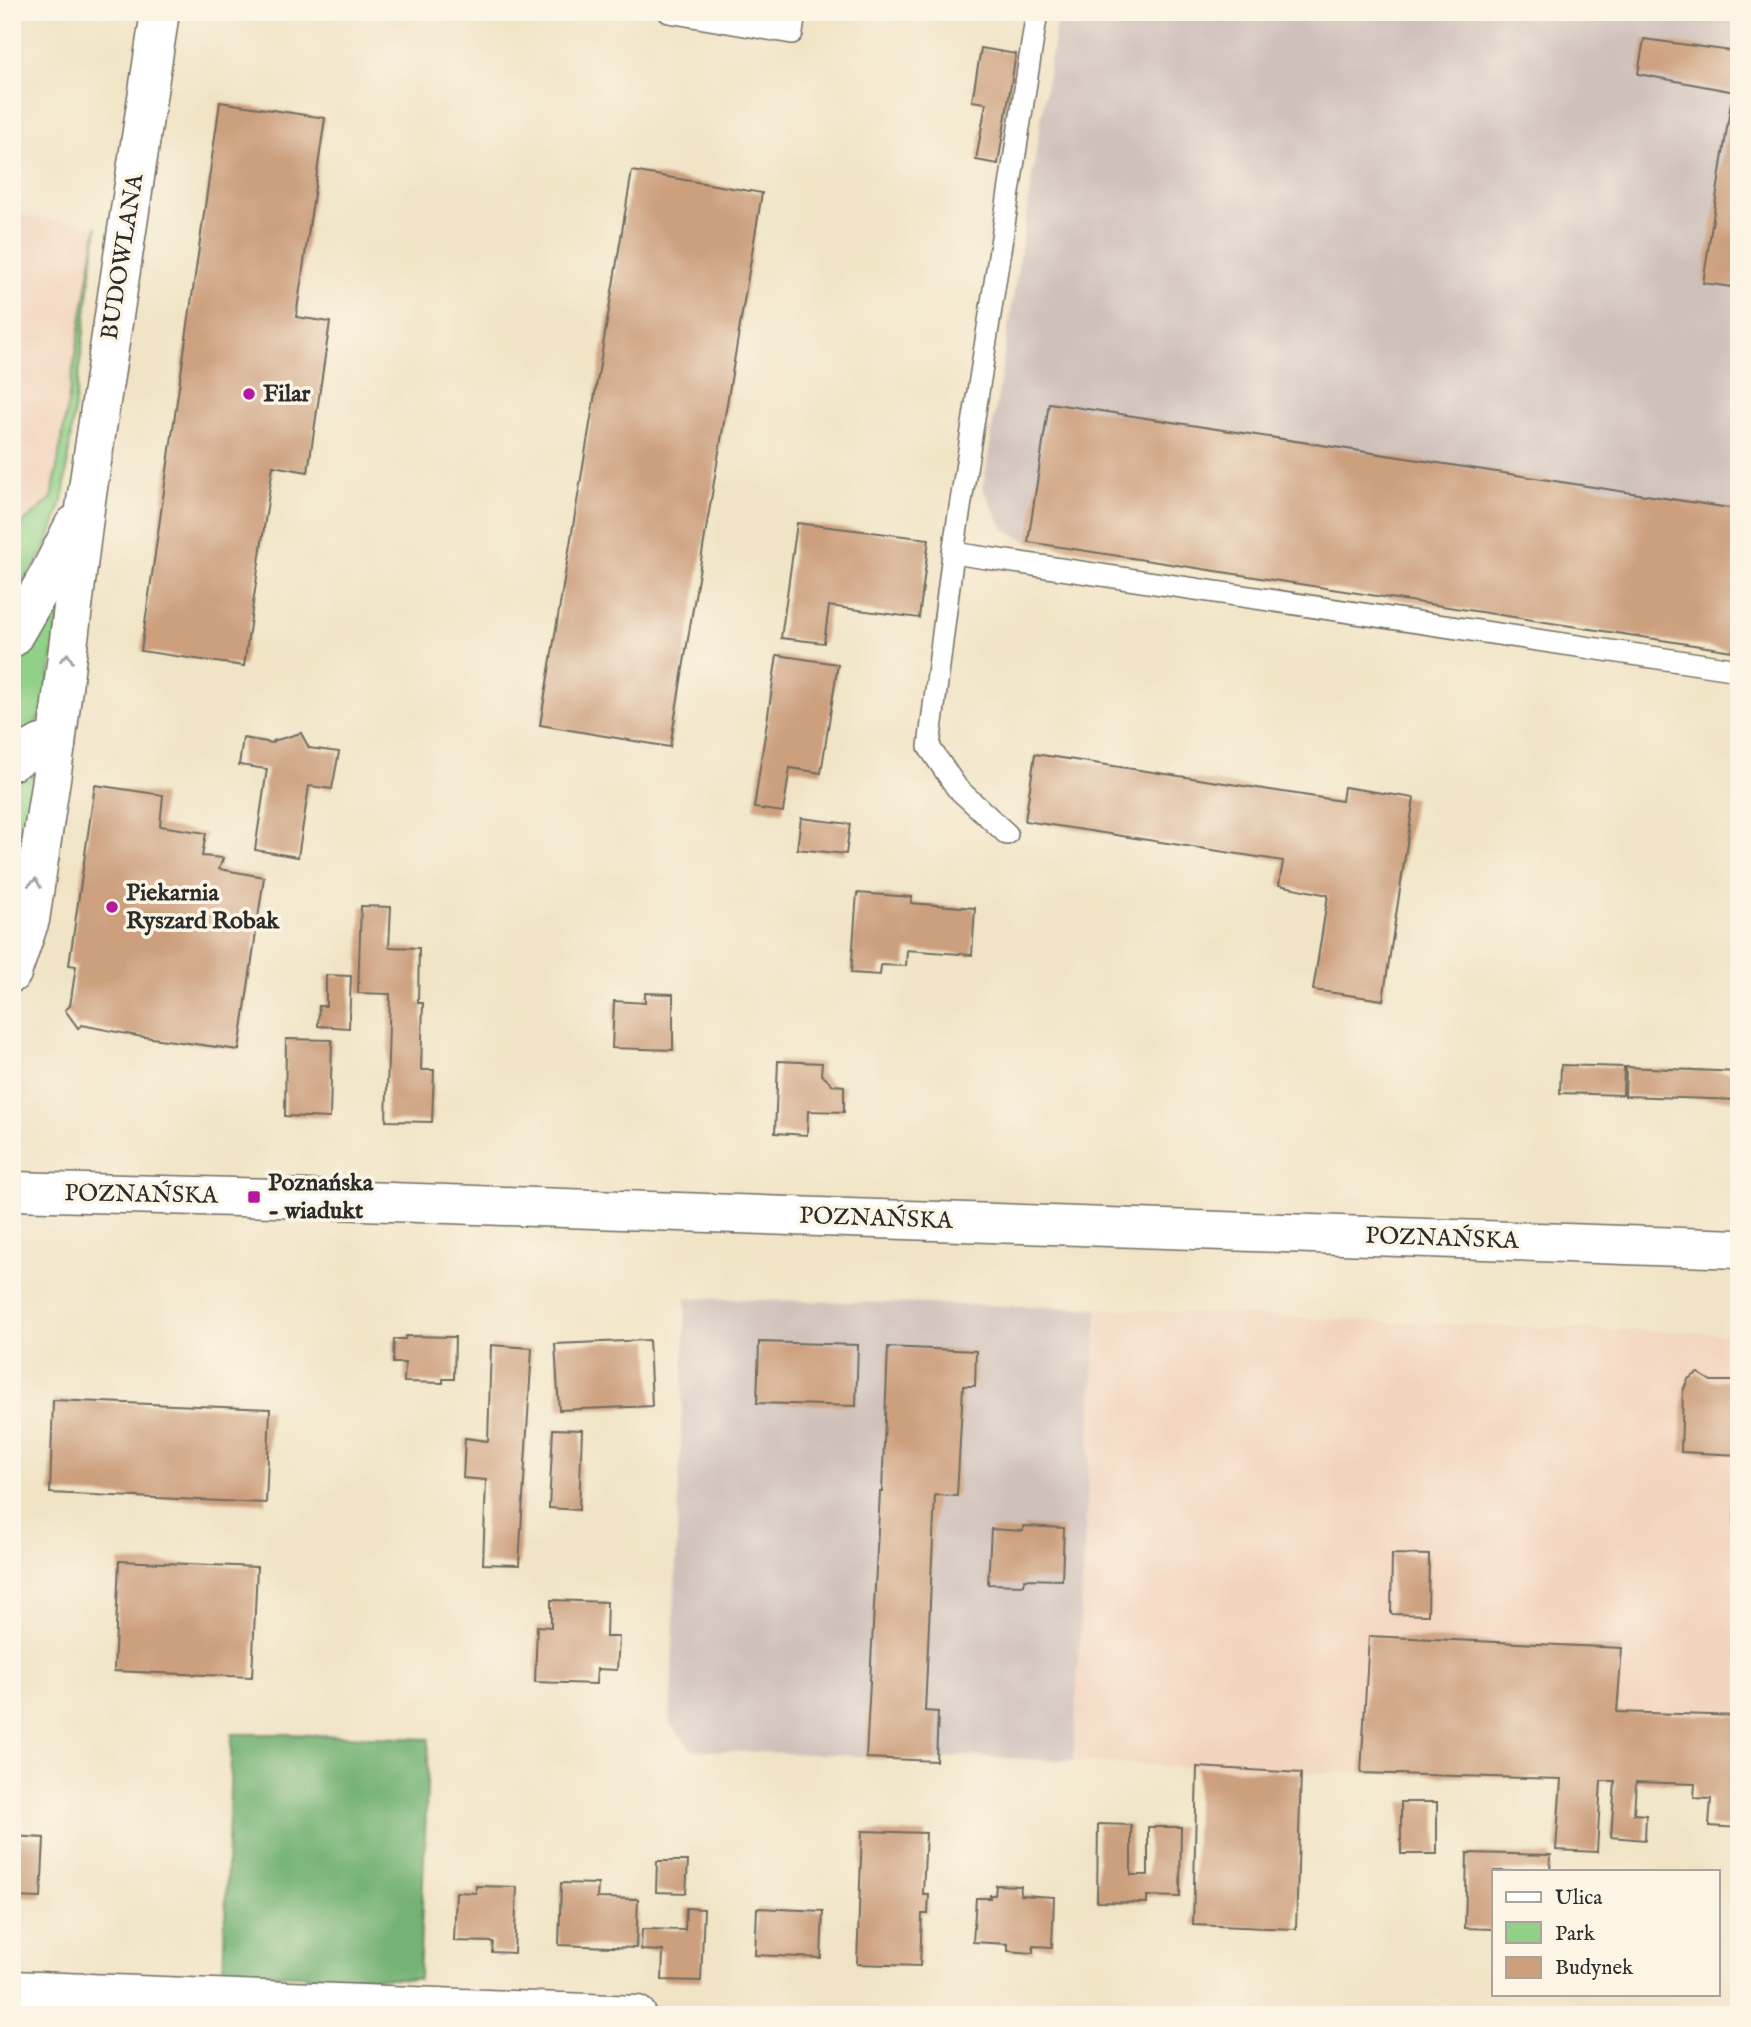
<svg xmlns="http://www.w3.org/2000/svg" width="1751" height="2027" viewBox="0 0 1751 2027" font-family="'IM FELL English',serif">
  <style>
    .built { fill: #f2d4be }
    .industrial { fill: #cfc0ba }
    .green { fill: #90d087; stroke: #5e7e59; stroke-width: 2 }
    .forest { fill: #74b274; stroke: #506e50; stroke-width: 2 }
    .building { fill: #cc9f7d }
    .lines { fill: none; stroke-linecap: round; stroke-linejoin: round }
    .lane-casing { stroke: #706c61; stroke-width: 24 }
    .street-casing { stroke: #706c61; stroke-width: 41 }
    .secondary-casing { stroke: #706c61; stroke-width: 41 }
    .lane { stroke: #fff; stroke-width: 21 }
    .street { stroke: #fff; stroke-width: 38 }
    .secondary { stroke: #fff; stroke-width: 38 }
    .oneway { stroke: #a0a0a0 }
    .poi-dot { fill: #b5179e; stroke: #fcf5e5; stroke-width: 2.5 }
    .labels { text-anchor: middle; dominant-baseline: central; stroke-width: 7; stroke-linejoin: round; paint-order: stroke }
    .street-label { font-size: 24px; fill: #2b2b2b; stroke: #fcf5e5 }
    .poi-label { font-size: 24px; font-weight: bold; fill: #2b2b2b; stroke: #fcf5e5; text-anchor: start }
  </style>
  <rect width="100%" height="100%" fill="#fcf5e5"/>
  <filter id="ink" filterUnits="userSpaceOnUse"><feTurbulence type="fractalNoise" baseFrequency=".0143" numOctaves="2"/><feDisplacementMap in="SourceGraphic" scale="14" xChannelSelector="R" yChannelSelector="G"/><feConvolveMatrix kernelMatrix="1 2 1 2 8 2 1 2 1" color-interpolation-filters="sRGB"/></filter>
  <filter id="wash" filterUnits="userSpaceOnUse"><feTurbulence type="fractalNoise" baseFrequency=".00686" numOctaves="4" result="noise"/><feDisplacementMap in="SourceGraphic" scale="28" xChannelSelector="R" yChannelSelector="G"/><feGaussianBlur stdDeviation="1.57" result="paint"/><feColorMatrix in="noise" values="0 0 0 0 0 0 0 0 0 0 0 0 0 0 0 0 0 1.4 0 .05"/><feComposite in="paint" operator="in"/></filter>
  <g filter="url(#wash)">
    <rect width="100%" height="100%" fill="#f1e4c6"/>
    <g class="built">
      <path d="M 12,214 L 97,226 L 52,498 L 12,533 Z"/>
      <path d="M 1097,1308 L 1384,1322 L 1739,1334 L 1739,1785 L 1361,1773 L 1301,1773 L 1073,1761 Z"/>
    </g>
    <g class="industrial">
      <path d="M 1058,12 L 1739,12 L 1739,651 L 1028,542 L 1004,529 L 983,489 Z"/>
      <path d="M 686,1298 L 1097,1308 L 1073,1761 L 959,1756 L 936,1761 L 845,1755 L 692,1750 L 670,1723 Z"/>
    </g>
    <g class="green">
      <path d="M 97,226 L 63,499 L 46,547 L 32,571 L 12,592 L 12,533 L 52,498 Z"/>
      <path d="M 53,598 L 62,601 L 45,705 L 33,729 L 12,746 L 12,666 L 36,623 Z"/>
      <path d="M 25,774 L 37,777 L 12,910 L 12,781 Z"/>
    </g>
    <path class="forest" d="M 232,1734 L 284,1734 L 429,1739 L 419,1979 L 223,1973 Z"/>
    <g id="blocks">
      <g class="building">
        <path d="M 1644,39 L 1739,52 L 1739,288 L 1703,283 L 1731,102 L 1735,92 L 1638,74 Z"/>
        <path d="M 981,48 L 1016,54 L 998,164 L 976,160 L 986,103 L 972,101 Z"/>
        <path d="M 220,102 L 325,118 L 296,317 L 330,322 L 308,472 L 273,466 L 244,666 L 141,651 Z"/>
        <path d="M 632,171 L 762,193 L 670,747 L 540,725 Z"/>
        <path d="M 1049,403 L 1736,509 L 1737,504 L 1739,504 L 1739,652 L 1028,542 Z"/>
        <path d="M 797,523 L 929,539 L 919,618 L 829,606 L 824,643 L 781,638 Z"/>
        <path d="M 777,655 L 838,664 L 821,773 L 790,768 L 783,812 L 754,808 Z"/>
        <path d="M 301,733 L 309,748 L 339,752 L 332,789 L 309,786 L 298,857 L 255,850 L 267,769 L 239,765 L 243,738 L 273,743 L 273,741 Z"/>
        <path d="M 1035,754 L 1342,801 L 1344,787 L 1414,798 L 1383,1000 L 1313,990 L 1328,895 L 1279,885 L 1283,861 L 1025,821 Z"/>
        <path d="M 95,785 L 163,795 L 160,826 L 206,833 L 202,856 L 223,858 L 219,869 L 264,877 L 239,1050 L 137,1036 L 82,1025 L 78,1028 L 65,1010 L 70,1006 L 76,966 L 69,965 Z"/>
        <path d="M 801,818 L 850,824 L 846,854 L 797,849 Z"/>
        <path d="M 857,893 L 912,897 L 911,903 L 975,908 L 972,955 L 907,950 L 906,966 L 881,965 L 880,975 L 851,973 Z"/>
        <path d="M 361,906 L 391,907 L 389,947 L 419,948 L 418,1003 L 423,1003 L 421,1070 L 434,1070 L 432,1122 L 386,1121 L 390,994 L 358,993 Z"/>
        <path d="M 326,975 L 351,976 L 349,1028 L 318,1026 L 319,1006 L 326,1006 Z"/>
        <path d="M 645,993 L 673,994 L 673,1050 L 612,1048 L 614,1001 L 645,1003 Z"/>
        <path d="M 286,1039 L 332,1040 L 330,1118 L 285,1116 Z"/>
        <path d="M 778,1061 L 822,1063 L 821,1074 L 833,1085 L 844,1086 L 844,1112 L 808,1111 L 807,1135 L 775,1133 Z"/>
        <path d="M 1561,1065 L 1624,1067 L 1623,1095 L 1560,1093 Z"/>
        <path d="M 1626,1067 L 1739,1072 L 1739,1100 L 1625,1096 Z"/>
        <path d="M 406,1336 L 455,1337 L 454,1379 L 443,1379 L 443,1383 L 404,1382 L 405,1363 L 393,1363 L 394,1339 L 405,1339 Z"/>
        <path d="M 649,1340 L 652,1406 L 559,1410 L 555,1344 Z"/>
        <path d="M 759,1342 L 858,1345 L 856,1406 L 757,1403 Z"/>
        <path d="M 491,1345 L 532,1348 L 519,1565 L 483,1564 L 486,1480 L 463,1478 L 465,1438 L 488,1441 Z"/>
        <path d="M 888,1347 L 976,1351 L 975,1386 L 963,1386 L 957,1496 L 935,1495 L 925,1711 L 938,1712 L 936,1761 L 866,1758 L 880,1492 L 882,1492 Z"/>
        <path d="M 1698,1373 L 1711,1381 L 1736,1381 L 1736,1386 L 1739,1386 L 1739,1455 L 1681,1452 L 1683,1391 L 1688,1379 Z"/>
        <path d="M 53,1400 L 270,1409 L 266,1503 L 50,1493 Z"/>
        <path d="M 553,1429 L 582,1430 L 579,1510 L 549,1508 Z"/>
        <path d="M 1737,1461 L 1739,1461 L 1739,1526 L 1734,1526 Z"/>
        <path d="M 1023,1526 L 1064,1528 L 1062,1580 L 1024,1579 L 1024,1585 L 988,1584 L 991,1529 L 1023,1531 Z"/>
        <path d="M 1392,1554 L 1429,1555 L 1428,1615 L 1391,1614 Z"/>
        <path d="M 119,1561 L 257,1567 L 252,1677 L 114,1671 Z"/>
        <path d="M 551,1600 L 607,1602 L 606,1637 L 619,1637 L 617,1670 L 597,1669 L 596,1684 L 535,1682 L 537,1626 L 551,1627 Z"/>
        <path d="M 1369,1636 L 1622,1648 L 1617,1712 L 1739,1716 L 1739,1828 L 1709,1826 L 1711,1799 L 1694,1798 L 1695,1784 L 1636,1782 L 1634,1814 L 1646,1815 L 1645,1840 L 1611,1837 L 1615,1781 L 1601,1781 L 1597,1852 L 1556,1850 L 1561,1779 L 1361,1773 Z"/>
        <path d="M 1197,1767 L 1301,1773 L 1296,1929 L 1193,1925 Z"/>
        <rect x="1401" y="1802" width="36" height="52"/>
        <path d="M 1098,1824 L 1131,1825 L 1131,1875 L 1148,1875 L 1148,1827 L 1181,1827 L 1180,1897 L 1147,1896 L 1147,1903 L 1097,1902 Z"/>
        <path d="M 862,1831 L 926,1833 L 923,1894 L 929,1894 L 928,1914 L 922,1914 L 920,1966 L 857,1964 Z"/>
        <path d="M 12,1836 L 44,1838 L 41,1898 L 12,1897 Z"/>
        <path d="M 1467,1853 L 1551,1855 L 1550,1871 L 1494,1871 L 1494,1929 L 1465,1928 Z"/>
        <path d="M 657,1861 L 688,1861 L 686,1893 L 656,1892 Z"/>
        <path d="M 561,1883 L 598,1884 L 597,1898 L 638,1899 L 636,1948 L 559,1945 Z"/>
        <path d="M 996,1885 L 1021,1886 L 1020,1895 L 1054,1897 L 1052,1947 L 1033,1946 L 1033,1953 L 1008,1951 L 1008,1944 L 973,1942 L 976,1898 L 990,1898 L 990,1895 L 995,1895 Z"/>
        <path d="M 476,1886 L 517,1887 L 514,1953 L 492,1952 L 493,1942 L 454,1941 L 456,1892 L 476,1893 Z"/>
        <path d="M 686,1908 L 704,1909 L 701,1981 L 662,1980 L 663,1951 L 641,1950 L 642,1929 L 685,1930 Z"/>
        <path d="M 757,1908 L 823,1911 L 821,1958 L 755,1955 Z"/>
      </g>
    </g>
  </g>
  <g filter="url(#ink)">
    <use href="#blocks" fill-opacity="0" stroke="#706c61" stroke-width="2"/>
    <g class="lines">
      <defs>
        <g id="lane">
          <path d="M 669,12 L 792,33 L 795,12"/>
          <path d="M 1037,12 L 953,553 L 1739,670"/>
          <path d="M 953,553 L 929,747 L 957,788 L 1007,834"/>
        </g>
        <path id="street" d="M 12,1990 L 637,2015"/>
        <g id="secondary">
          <path d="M 12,638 L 48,576 L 74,525"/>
          <path d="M 12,761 L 41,744 L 56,745"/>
          <path d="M 12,973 L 30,920 L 56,745 L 86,501 L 160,12"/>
          <path d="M 12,1191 L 277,1198 L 1739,1249"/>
        </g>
      </defs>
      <use href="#lane" class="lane-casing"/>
      <use href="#street" class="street-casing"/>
      <use href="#secondary" class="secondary-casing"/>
      <use href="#lane" class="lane"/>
      <use href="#street" class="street"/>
      <use href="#secondary" class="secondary"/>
    </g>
    <defs><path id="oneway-chevron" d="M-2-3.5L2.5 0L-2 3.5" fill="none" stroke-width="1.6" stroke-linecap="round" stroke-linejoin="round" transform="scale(1.75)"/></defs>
    <g class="oneway">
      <use href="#oneway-chevron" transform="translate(67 658) rotate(-83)"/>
      <use href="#oneway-chevron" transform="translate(35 883) rotate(-81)"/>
    </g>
  </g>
  <g class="poi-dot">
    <circle cx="249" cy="394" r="7"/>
    <circle cx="112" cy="907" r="7"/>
    <rect x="247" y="1190" width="14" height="14" rx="3.5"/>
  </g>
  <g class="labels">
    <g class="street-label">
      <text transform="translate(123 257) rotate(-81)">BUDOWLANA</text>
      <text transform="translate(141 1195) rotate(1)">POZNAŃSKA</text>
      <text transform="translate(876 1219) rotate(2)">POZNAŃSKA</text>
      <text transform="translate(1442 1239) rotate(2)">POZNAŃSKA</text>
    </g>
    <g class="poi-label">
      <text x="263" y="394">Filar</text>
      <text x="126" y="893">Piekarnia<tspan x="126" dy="28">Ryszard Robak</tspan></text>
      <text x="268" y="1183">Poznańska<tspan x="268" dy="28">- wiadukt</tspan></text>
    </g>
  </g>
  <rect width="1751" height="2027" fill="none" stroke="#fcf5e5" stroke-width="42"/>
  <rect x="1492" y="1870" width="228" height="126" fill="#fcf5e5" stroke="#a8a49b" stroke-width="2"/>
  <rect x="1506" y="1892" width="35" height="10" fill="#ffffff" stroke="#a8a49b" stroke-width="2"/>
  <text x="1555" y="1904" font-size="21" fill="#2b2b2b">Ulica</text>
  <rect x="1506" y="1922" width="35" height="21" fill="#90d087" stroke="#a8a49b" stroke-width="2"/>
  <text x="1555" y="1940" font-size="21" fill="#2b2b2b">Park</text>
  <rect x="1506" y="1957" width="35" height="21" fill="#cc9f7d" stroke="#a8a49b" stroke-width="2"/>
  <text x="1555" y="1974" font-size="21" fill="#2b2b2b">Budynek</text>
</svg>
